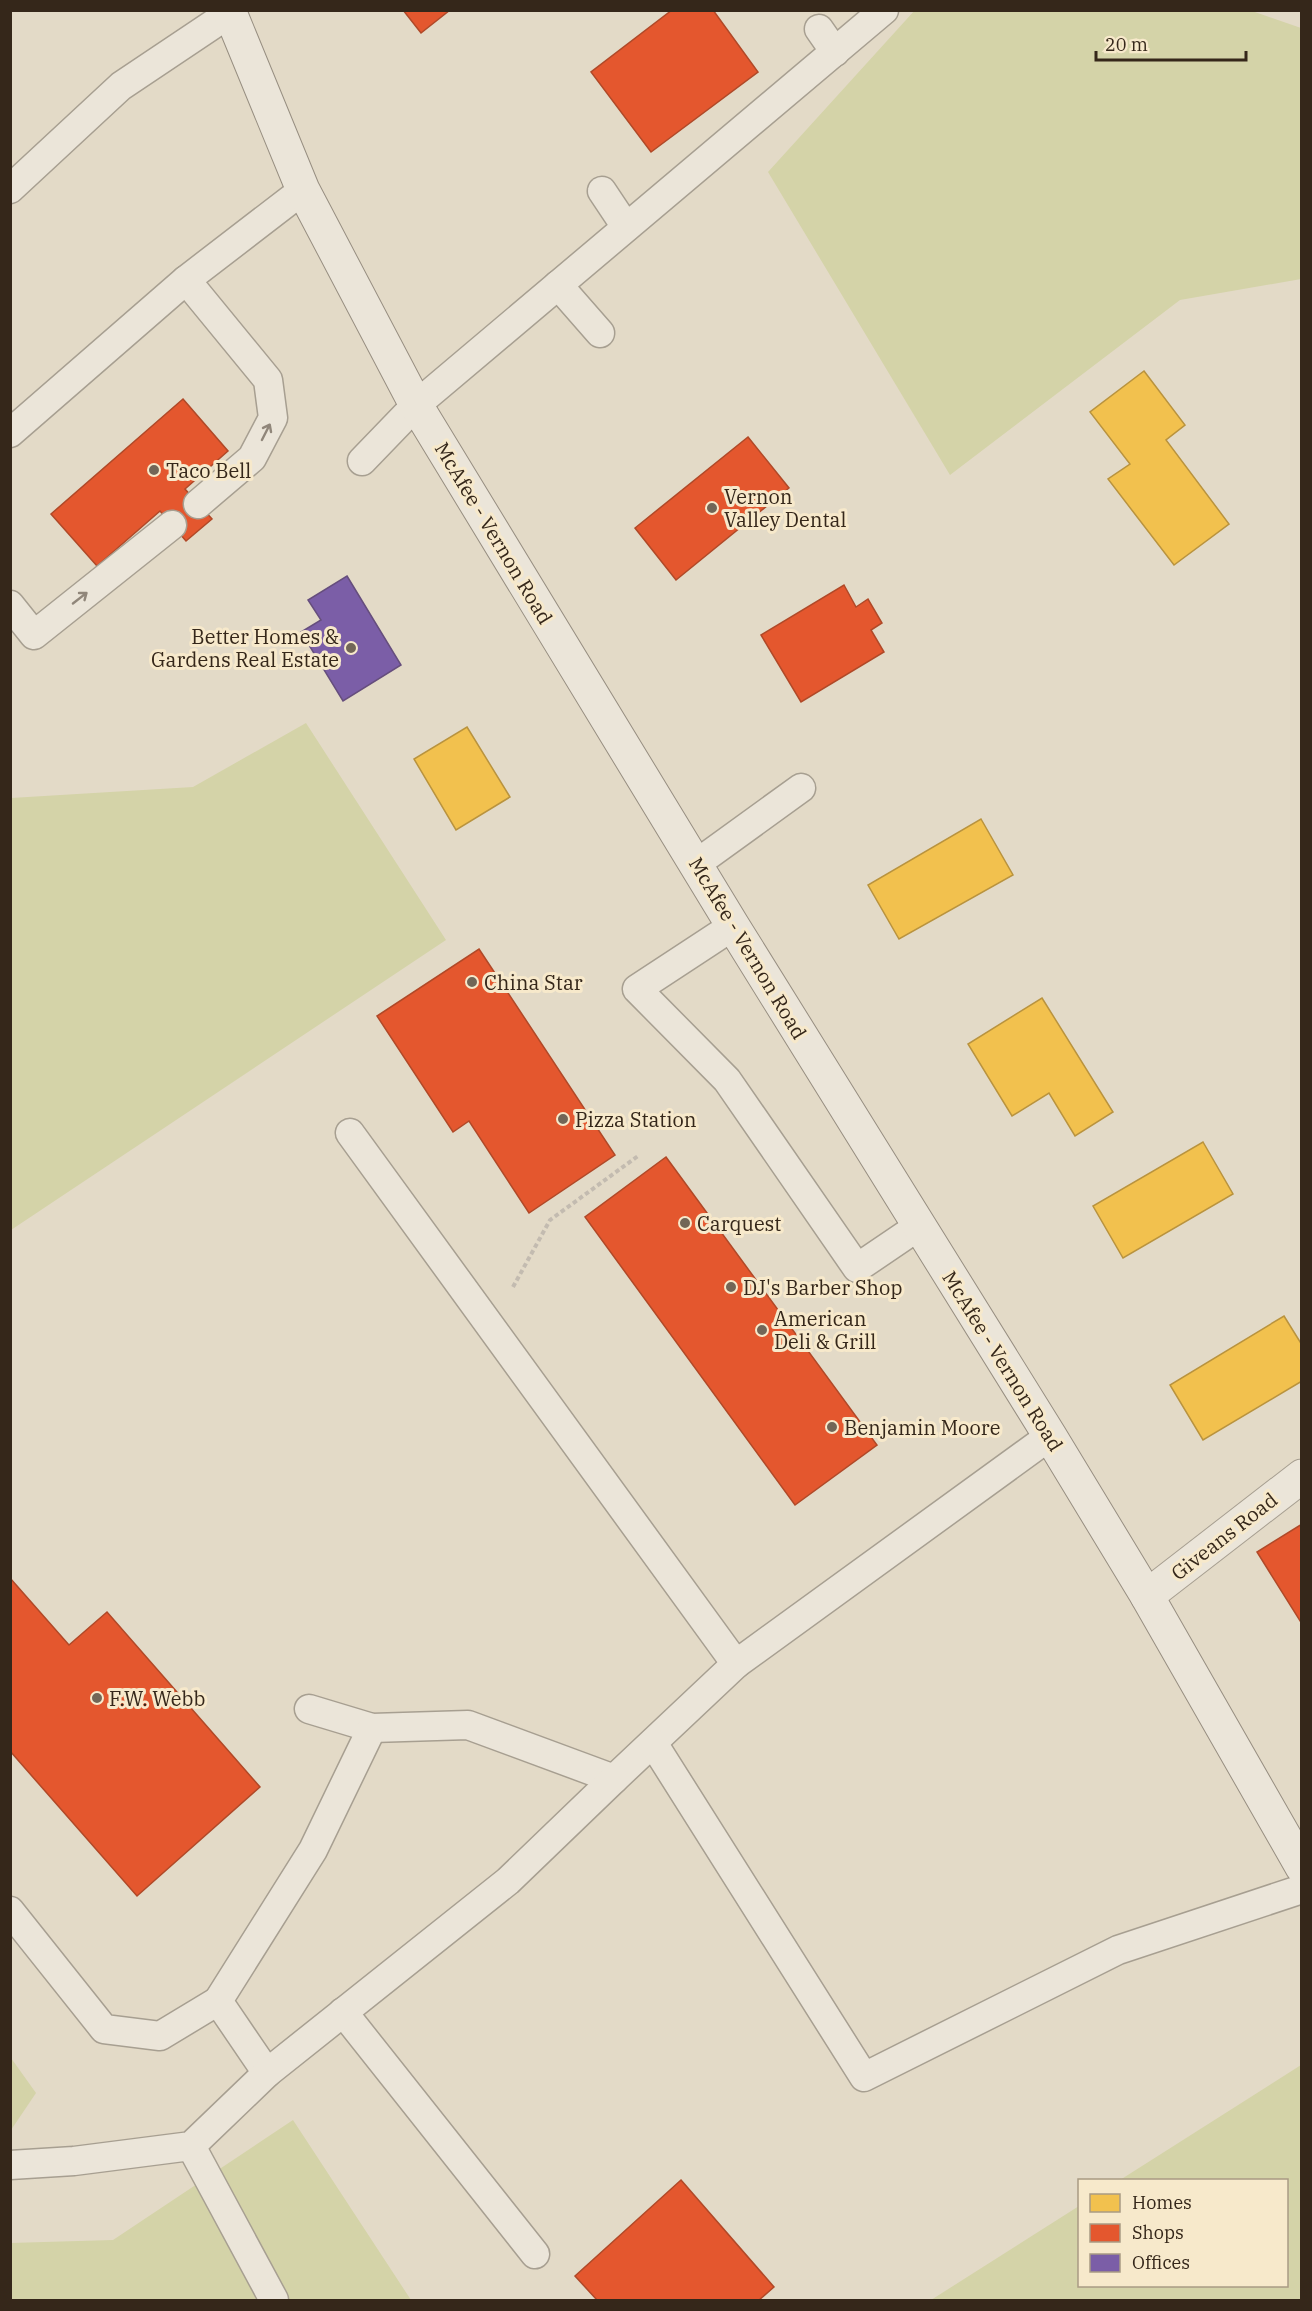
<svg xmlns="http://www.w3.org/2000/svg" width="1312" height="2311" viewBox="0 0 1312 2311" font-family="'IBM Plex Serif',serif">
  <style>
    .green { fill: #d4d3a8 }
    .homes { fill: #f2c14e; stroke: #b9933e; stroke-width: 1.5 }
    .shops { fill: #e4572e; stroke: #b04928; stroke-width: 1.5 }
    .offices { fill: #7b5ea7; stroke: #664e7d; stroke-width: 1.5 }
    .lines { fill: none; stroke-linecap: round; stroke-linejoin: round }
    .service-casing { stroke: #a79f91; stroke-width: 31 }
    .minor-casing { stroke: #a79f91; stroke-width: 35 }
    .secondary-casing { stroke: #978e81; stroke-width: 35 }
    .path { stroke: #c3bbb0; stroke-width: 4; stroke-dasharray: 4.5 3; stroke-linecap: butt }
    .service { stroke: #ebe5d9; stroke-width: 28 }
    .minor { stroke: #ebe5d9; stroke-width: 33 }
    .secondary { stroke: #ebe5d9; stroke-width: 33 }
    .oneway { stroke: #90867a }
    .poi-dot { fill: #726657; stroke: #f7e9cb; stroke-width: 2 }
    .labels { text-anchor: middle; dominant-baseline: central; stroke-width: 6; stroke-linejoin: round; paint-order: stroke }
    .poi-label { font-size: 20px; fill: #35271a; stroke: #f7e9cb; text-anchor: start }
    .street-label { font-size: 20px; fill: #35271a; stroke: #f7e9cb }
  </style>
  <rect width="100%" height="100%" fill="#e3dac7"/>
  <g class="green">
    <path d="M 915,10 L 1252,11 L 1301,28 L 1301,279 L 1180,300 L 950,475 L 768,172 Z"/>
    <path d="M 306,723 L 446,940 L 11,1230 L 11,798 L 193,787 Z"/>
    <path d="M 11,2058 L 36,2093 L 11,2130 Z"/>
    <path d="M 1301,2065 L 1301,2300 L 931,2300 L 1079,2206 L 1080,2286 L 1286,2286 L 1286,2180 L 1120,2180 Z"/>
    <path d="M 293,2120 L 411,2300 L 11,2300 L 10,2243 L 113,2240 Z"/>
  </g>
  <g class="homes">
    <path d="M 1144,371 L 1185,425 L 1166,440 L 1229,524 L 1174,565 L 1108,479 L 1130,464 L 1090,412 Z"/>
    <path d="M 467,727 L 510,797 L 456,830 L 414,759 Z"/>
    <path d="M 981,819 L 1013,875 L 899,939 L 868,885 Z"/>
    <path d="M 1042,998 L 1113,1112 L 1075,1136 L 1049,1093 L 1012,1116 L 968,1044 Z"/>
    <path d="M 1203,1142 L 1233,1194 L 1123,1258 L 1093,1206 Z"/>
    <path d="M 1284,1316 L 1302,1345 L 1302,1381 L 1203,1440 L 1170,1385 Z"/>
  </g>
  <g class="shops">
    <path d="M 403,10 L 450,10 L 421,33 Z"/>
    <path d="M 672,10 L 713,10 L 758,72 L 651,152 L 591,72 Z"/>
    <path d="M 183,399 L 228,451 L 185,489 L 212,519 L 186,541 L 160,511 L 97,566 L 51,514 Z"/>
    <path d="M 748,437 L 789,488 L 676,580 L 635,528 Z"/>
    <path d="M 844,585 L 856,607 L 868,599 L 882,623 L 871,630 L 884,652 L 801,702 L 761,635 Z"/>
    <path d="M 479,949 L 615,1155 L 529,1213 L 469,1121 L 453,1132 L 377,1016 Z"/>
    <path d="M 666,1157 L 877,1445 L 795,1505 L 585,1217 Z"/>
    <path d="M 1302,1524 L 1302,1624 L 1257,1552 Z"/>
    <path d="M 10,1578 L 69,1645 L 107,1612 L 260,1787 L 137,1896 L 10,1751 Z"/>
    <path d="M 681,2180 L 774,2287 L 759,2300 L 597,2300 L 575,2276 Z"/>
  </g>
  <path class="offices" d="M 347,576 L 401,665 L 343,701 L 301,632 L 321,620 L 308,600 Z"/>
  <g class="lines">
    <defs>
      <g id="service">
        <path d="M 819,29 L 835,52"/>
        <path d="M 10,189 L 121,86 L 230,13"/>
        <path d="M 602,191 L 626,227"/>
        <path d="M 186,280 L 268,380 L 273,418 L 252,458 L 198,504"/>
        <path d="M 558,285 L 600,333"/>
        <path d="M 10,433 L 186,280 L 303,190"/>
        <path d="M 362,461 L 416,405 L 884,10"/>
        <path d="M 10,605 L 34,635 L 172,525"/>
        <path d="M 696,864 L 801,788"/>
        <path d="M 733,926 L 637,989 L 727,1080 L 857,1268 L 919,1226"/>
        <path d="M 350,1133 L 736,1664"/>
        <path d="M 309,1709 L 372,1728 L 468,1725 L 614,1779 L 736,1664 L 1050,1436"/>
        <path d="M 653,1743 L 864,2077 L 1118,1950 L 1302,1889"/>
        <path d="M 10,1911 L 104,2029 L 160,2036 L 218,2001"/>
        <path d="M 343,2012 L 535,2254"/>
        <path d="M 267,2073 L 218,2001 L 313,1850 L 372,1728"/>
        <path d="M 191,2146 L 274,2300"/>
        <path d="M 10,2165 L 74,2161 L 191,2146 L 267,2073 L 508,1881 L 614,1779"/>
      </g>
      <path id="minor" d="M 1147,1596 L 1302,1476"/>
      <path id="secondary" d="M 229,10 L 303,190 L 416,405 L 733,926 L 1050,1436 L 1147,1596 L 1302,1867"/>
    </defs>
    <use href="#service" class="service-casing"/>
    <use href="#minor" class="minor-casing"/>
    <use href="#secondary" class="secondary-casing"/>
    <path class="path" d="M 513,1287 L 550,1220 L 638,1156"/>
    <use href="#service" class="service"/>
    <use href="#minor" class="minor"/>
    <use href="#secondary" class="secondary"/>
  </g>
  <defs><path id="oneway-shaft" d="M-6 0H5M1.5-3L5.5 0L1.5 3" fill="none" stroke-width="1.6" stroke-linecap="round" stroke-linejoin="round" transform="scale(1.5)"/></defs>
  <g class="oneway">
    <use href="#oneway-shaft" transform="translate(266 432) rotate(-63)"/>
    <use href="#oneway-shaft" transform="translate(80 598) rotate(-38)"/>
  </g>
  <g class="poi-dot">
    <circle cx="154" cy="470" r="6"/>
    <circle cx="712" cy="508" r="6"/>
    <circle cx="351" cy="648" r="6"/>
    <circle cx="472" cy="982" r="6"/>
    <circle cx="563" cy="1119" r="6"/>
    <circle cx="685" cy="1223" r="6"/>
    <circle cx="731" cy="1287" r="6"/>
    <circle cx="762" cy="1330" r="6"/>
    <circle cx="832" cy="1427" r="6"/>
    <circle cx="97" cy="1698" r="6"/>
  </g>
  <g class="labels">
    <g class="poi-label">
      <text x="166" y="470">Taco Bell</text>
      <text x="724" y="496">Vernon<tspan x="724" dy="23">Valley Dental</tspan></text>
      <text x="339" y="636" text-anchor="end">Better Homes &amp;<tspan x="339" dy="23">Gardens Real Estate</tspan></text>
      <text x="484" y="982">China Star</text>
      <text x="575" y="1119">Pizza Station</text>
      <text x="697" y="1223">Carquest</text>
      <text x="743" y="1287">DJ's Barber Shop</text>
      <text x="774" y="1318">American<tspan x="774" dy="23">Deli &amp; Grill</tspan></text>
      <text x="844" y="1427">Benjamin Moore</text>
      <text x="109" y="1698">F.W. Webb</text>
    </g>
    <g class="street-label">
      <text transform="translate(494 533) rotate(59)">McAfee - Vernon Road</text>
      <text transform="translate(748 948) rotate(59)">McAfee - Vernon Road</text>
      <text transform="translate(1003 1361) rotate(58)">McAfee - Vernon Road</text>
      <text transform="translate(1224 1536) rotate(-38)">Giveans Road</text>
    </g>
  </g>
  <rect width="1312" height="2311" fill="none" stroke="#35271a" stroke-width="24"/>
  <rect x="1078" y="2179" width="210" height="108" fill="#f7e9cb" stroke="#a99b84" stroke-width="1.5"/>
  <rect x="1090" y="2194" width="30" height="18" fill="#f2c14e" stroke="#a99b84" stroke-width="1.5"/>
  <text x="1132" y="2209" font-size="18" fill="#35271a">Homes</text>
  <rect x="1090" y="2224" width="30" height="18" fill="#e4572e" stroke="#a99b84" stroke-width="1.5"/>
  <text x="1132" y="2239" font-size="18" fill="#35271a">Shops</text>
  <rect x="1090" y="2254" width="30" height="18" fill="#7b5ea7" stroke="#a99b84" stroke-width="1.5"/>
  <text x="1132" y="2269" font-size="18" fill="#35271a">Offices</text>
  <path d="M1096 51v9h150v-9" fill="none" stroke="#35271a" stroke-width="3"/>
  <text x="1105" y="51" font-size="18" fill="#35271a" stroke="#f7e9cb" stroke-width="4.5" paint-order="stroke">20 m</text>
</svg>
